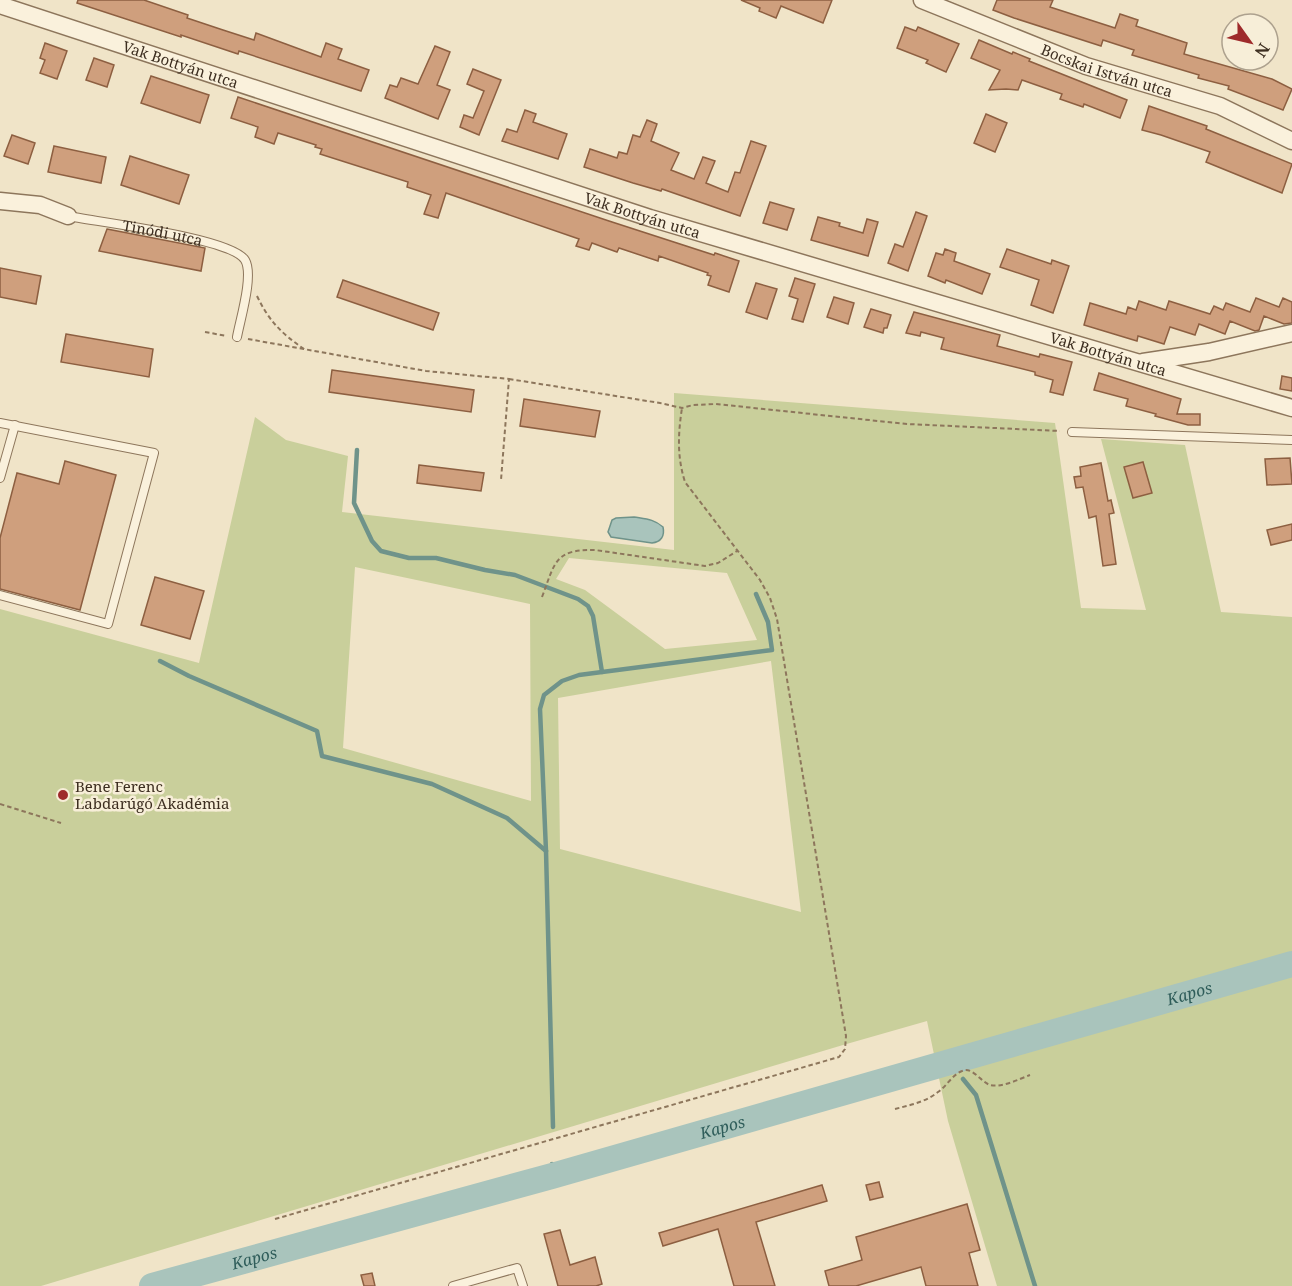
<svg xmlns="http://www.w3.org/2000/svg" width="1292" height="1286" viewBox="0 0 1292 1286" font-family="'Noto Serif',serif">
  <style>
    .green { fill: #c9cf9b; fill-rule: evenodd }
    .water { fill: #a9c4bc; stroke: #6f938a; stroke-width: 1.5 }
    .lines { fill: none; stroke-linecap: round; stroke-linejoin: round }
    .stream { stroke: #6f938a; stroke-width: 4.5 }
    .river { stroke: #a9c4bc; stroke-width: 26 }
    .building { fill: #cf9f7d; stroke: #8d5f41; stroke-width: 1.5 }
    .lane-casing { stroke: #8d765c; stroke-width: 10 }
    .street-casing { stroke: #8d765c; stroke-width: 19 }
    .path { stroke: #8d765c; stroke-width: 2; stroke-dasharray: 4.5 3; stroke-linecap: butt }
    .lane { stroke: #faf1dc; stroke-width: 8 }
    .street { stroke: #faf1dc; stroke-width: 16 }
    .poi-dot { fill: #9e2a2b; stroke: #f7eed8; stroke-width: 2 }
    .labels { text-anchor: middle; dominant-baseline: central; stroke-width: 5; stroke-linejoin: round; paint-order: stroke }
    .street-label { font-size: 15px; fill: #3d2e20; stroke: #f7eed8 }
    .poi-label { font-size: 15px; fill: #3d2e20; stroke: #f7eed8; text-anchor: start }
    .water-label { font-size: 16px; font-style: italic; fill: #2f5d5a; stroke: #f7eed8 }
  </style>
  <rect width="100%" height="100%" fill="#f0e4c8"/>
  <path class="green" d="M 674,393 L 1055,423 L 1081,608 L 1146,610 L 1101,439 L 1185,445 L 1221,612 L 1292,617 L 1292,1286 L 997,1286 L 948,1121 L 927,1021 L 843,1045 L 41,1286 L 0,1286 L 0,609 L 199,663 L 255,417 L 286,440 L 348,456 L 342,512 L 674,550 ZM 569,558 L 727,573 L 757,640 L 665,649 L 585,590 L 556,579 ZM 355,567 L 530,604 L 531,801 L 343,748 ZM 771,661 L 801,912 L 560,849 L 558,698 Z"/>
  <path class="water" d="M 634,517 C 646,519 654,519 663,527 C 665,536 661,542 652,543 L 611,537 L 608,532 L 612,520 L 616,518 Z"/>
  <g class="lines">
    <g class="stream">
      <path d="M 357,450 L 354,503 L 372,541 L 381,551 L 409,558 L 436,558 L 485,570 L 515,575 L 578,599 L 588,606 L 593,616 L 602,672"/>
      <path d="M 160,661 L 189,676 L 317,731 L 322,756 L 432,784 L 507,818 L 546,851"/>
      <path d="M 952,1060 L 955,1068"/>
      <path d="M 963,1079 L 976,1095 L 1035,1286"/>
      <path d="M 553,1127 L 546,851 L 540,709 L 544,695 L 562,681 L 579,675 L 772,650 L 768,622 L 756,594"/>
      <path d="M 552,1164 L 552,1176"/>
    </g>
    <path class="river" id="s1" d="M 152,1286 L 552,1176 L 1292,964"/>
  </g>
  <g class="building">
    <path d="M 78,0 L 144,0 L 188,15 L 187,18 L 223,30 L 254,40 L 256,33 L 321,57 L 326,43 L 342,49 L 338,59 L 369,70 L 361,91 L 239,51 L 238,54 L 181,35 L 181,37 L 77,3 Z"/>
    <path d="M 741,0 L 832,0 L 823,23 L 781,6 L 776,18 L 759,11 L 760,8 Z"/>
    <path d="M 997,0 L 1053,0 L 1050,7 L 1115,28 L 1120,14 L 1138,20 L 1136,26 L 1187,43 L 1184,54 L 1272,79 L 1292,89 L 1283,110 L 1228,89 L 1229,86 L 1198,78 L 1199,75 L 1132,55 L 1134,50 L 1103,40 L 1101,46 L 1014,18 L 993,10 Z"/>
    <path d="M 905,27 L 916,31 L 918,27 L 959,44 L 946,72 L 926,63 L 928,60 L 897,48 Z"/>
    <path d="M 979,40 L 1012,54 L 1013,52 L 1030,59 L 1029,61 L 1127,100 L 1120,118 L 1084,104 L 1083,107 L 1060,99 L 1062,94 L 1022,80 L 1018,90 L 1006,89 L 989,90 L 1000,70 L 971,58 Z"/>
    <path d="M 45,43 L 67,51 L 57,79 L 40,73 L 45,60 L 40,58 Z"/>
    <path d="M 435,46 L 450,52 L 437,85 L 450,90 L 438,119 L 385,98 L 390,85 L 397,87 L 401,78 L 418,84 Z"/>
    <path d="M 94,58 L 114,65 L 107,87 L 86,80 Z"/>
    <path d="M 473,69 L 501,80 L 479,135 L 460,127 L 464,115 L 473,118 L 484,91 L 467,84 Z"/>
    <path d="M 151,76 L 209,95 L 200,123 L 141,103 Z"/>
    <path d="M 238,97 L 609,221 L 714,255 L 715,253 L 739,261 L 729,292 L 708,285 L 711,276 L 707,275 L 708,273 L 659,256 L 658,261 L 619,248 L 617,252 L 592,243 L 589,250 L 576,246 L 579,239 L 446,193 L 438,218 L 424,214 L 431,195 L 407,187 L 408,182 L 320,154 L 322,149 L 315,147 L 316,145 L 278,133 L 274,144 L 255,137 L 258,127 L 231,118 Z"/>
    <path d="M 1149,106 L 1207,126 L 1206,129 L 1292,164 L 1282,193 L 1206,162 L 1210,152 L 1161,135 L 1142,130 Z"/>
    <path d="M 525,110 L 536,114 L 533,122 L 567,134 L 558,159 L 502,141 L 507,129 L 517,132 Z"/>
    <path d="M 986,114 L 1007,123 L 995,152 L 974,143 Z"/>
    <path d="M 647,120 L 657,124 L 651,141 L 679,153 L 671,170 L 694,179 L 703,157 L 715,161 L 706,183 L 728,192 L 735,172 L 740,173 L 751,141 L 766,146 L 740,216 L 662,189 L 661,191 L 633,183 L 584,167 L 590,149 L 617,158 L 619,152 L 627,154 L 633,135 L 640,137 Z"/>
    <path d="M 12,135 L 35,143 L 28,164 L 4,156 Z"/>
    <path d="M 54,146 L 106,157 L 101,183 L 48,172 Z"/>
    <path d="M 130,156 L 189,175 L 179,204 L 121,185 Z"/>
    <path d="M 770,202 L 794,209 L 787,230 L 763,223 Z"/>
    <path d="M 916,212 L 927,216 L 908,271 L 888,263 L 895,244 L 903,247 Z"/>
    <path d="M 818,217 L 840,223 L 839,226 L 863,233 L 867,219 L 878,222 L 868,256 L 811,240 Z"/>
    <path d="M 107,229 L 205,248 L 201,271 L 99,251 Z"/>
    <path d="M 945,249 L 956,253 L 954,261 L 990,274 L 982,294 L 946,280 L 945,283 L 928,276 L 936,253 L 943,255 Z"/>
    <path d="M 1007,249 L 1051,264 L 1052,260 L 1069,266 L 1053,313 L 1031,305 L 1039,280 L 1000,267 Z"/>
    <path d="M 0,268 L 41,276 L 36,304 L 0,297 Z"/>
    <path d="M 795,278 L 815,284 L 803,322 L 792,319 L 798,299 L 789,296 Z"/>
    <path d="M 343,280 L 439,313 L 433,330 L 337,297 Z"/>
    <path d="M 756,283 L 777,289 L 767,319 L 746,312 Z"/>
    <path d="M 834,297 L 854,303 L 848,324 L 827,317 Z"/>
    <path d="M 1256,298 L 1279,307 L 1283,298 L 1292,302 L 1292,323 L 1284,324 L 1264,316 L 1259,330 L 1255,331 L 1230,321 L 1225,334 L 1199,324 L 1195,335 L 1170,327 L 1164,344 L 1138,336 L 1137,341 L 1084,325 L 1090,303 L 1126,314 L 1128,307 L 1136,310 L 1139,301 L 1166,310 L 1169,301 L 1210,314 L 1214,306 L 1223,310 L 1226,303 L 1250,312 Z"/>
    <path d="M 871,309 L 891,315 L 887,328 L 884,328 L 883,333 L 864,327 Z"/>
    <path d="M 914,312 L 1000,335 L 997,346 L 1039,357 L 1040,354 L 1072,362 L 1063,395 L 1050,392 L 1053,380 L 1035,375 L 1035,372 L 941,349 L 944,338 L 921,332 L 920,336 L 906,333 Z"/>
    <path d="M 66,334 L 153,349 L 149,377 L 61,362 Z"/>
    <path d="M 332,370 L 474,390 L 471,412 L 329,392 Z"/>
    <path d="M 1099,373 L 1181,399 L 1177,414 L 1200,414 L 1200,425 L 1188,425 L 1155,416 L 1156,414 L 1126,406 L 1128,399 L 1094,390 Z"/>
    <path d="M 1282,376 L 1292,378 L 1292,391 L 1280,389 Z"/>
    <path d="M 524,399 L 600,411 L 595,437 L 520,426 Z"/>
    <path d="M 1290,458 L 1292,484 L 1267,485 L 1265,459 Z"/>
    <path d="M 65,461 L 116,475 L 80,610 L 0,589 L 0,538 L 17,473 L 59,484 Z"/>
    <path d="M 1143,462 L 1152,493 L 1133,498 L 1124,467 Z"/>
    <path d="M 1101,463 L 1108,501 L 1111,500 L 1114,513 L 1109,514 L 1116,564 L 1103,566 L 1096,516 L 1089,518 L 1083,487 L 1076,488 L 1074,477 L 1081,476 L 1080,467 Z"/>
    <path d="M 419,465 L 484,473 L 481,491 L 417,483 Z"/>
    <path d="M 1292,524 L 1292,540 L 1271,545 L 1267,530 Z"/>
    <path d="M 155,577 L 204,591 L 190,639 L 141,625 Z"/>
    <path d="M 879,1182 L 883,1197 L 870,1200 L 866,1185 Z"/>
    <path d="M 822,1185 L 827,1201 L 756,1222 L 775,1286 L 734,1286 L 718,1229 L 663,1246 L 659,1233 Z"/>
    <path d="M 967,1204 L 980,1250 L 969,1253 L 978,1286 L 926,1286 L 921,1267 L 856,1286 L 829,1286 L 825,1271 L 862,1260 L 856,1237 Z"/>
    <path d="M 560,1230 L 570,1265 L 595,1257 L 602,1284 L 596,1286 L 558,1286 L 544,1234 Z"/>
    <path d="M 372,1273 L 375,1286 L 364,1286 L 361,1275 Z"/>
  </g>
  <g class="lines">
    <defs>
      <g id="lane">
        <path id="s2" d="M 68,216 C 98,222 232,238 245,260 C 254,275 240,320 237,337"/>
        <path d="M 0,423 L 154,453 L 108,624 L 0,595"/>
        <path d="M 1072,432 L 1292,440"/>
        <path d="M 0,478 L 15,425"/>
        <path d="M 453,1286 L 517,1268 L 523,1286"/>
      </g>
      <g id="street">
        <path id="s3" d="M 922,0 L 1086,66 L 1220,106 L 1292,141"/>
        <path id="s4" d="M 0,5 L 650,218 L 1292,408"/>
        <path d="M 0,201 L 40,205 L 68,216"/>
        <path d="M 1143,362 L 1209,352 L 1292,333"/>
      </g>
    </defs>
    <use href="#lane" class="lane-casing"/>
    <use href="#street" class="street-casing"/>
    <g class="path">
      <path d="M 257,296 C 269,321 281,333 304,349"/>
      <path d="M 205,332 L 227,336"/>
      <path d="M 248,339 L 426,371 L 509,379 L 501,480"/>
      <path d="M 509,379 L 660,403 L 682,408 L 693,405 L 716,404 L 907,424 L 1060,431"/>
      <path d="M 542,597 C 555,563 554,549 595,550 L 705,566 L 718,563 L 737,551"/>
      <path d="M 0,804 L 61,823"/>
      <path d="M 895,1109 C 910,1105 926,1102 938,1092 C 947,1086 952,1075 962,1071 C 972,1066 981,1082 990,1085 C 1002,1088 1019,1079 1030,1075"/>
      <path d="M 275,1219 L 839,1057 L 845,1049 L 846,1036 L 777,619 L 770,598 L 760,580 L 685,482 C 677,457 678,434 682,408"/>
    </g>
    <use href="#lane" class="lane"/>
    <use href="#street" class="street"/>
  </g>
  <circle class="poi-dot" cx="63" cy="795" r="6"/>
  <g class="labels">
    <g class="street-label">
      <text stroke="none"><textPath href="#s4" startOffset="190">Vak Bottyán utca</textPath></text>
      <text stroke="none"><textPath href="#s3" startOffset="198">Bocskai István utca</textPath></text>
      <text stroke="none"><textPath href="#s4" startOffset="676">Vak Bottyán utca</textPath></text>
      <text stroke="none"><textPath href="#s2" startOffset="96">Tinódi utca</textPath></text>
      <text stroke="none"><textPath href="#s4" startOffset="1162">Vak Bottyán utca</textPath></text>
    </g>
    <g class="poi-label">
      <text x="75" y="786">Bene Ferenc<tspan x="75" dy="17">Labdarúgó Akadémia</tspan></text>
    </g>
    <g class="water-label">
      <text stroke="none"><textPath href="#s1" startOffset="1078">Kapos</textPath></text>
      <text stroke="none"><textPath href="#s1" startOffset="592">Kapos</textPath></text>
      <text stroke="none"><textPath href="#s1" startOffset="106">Kapos</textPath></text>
    </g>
  </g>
  <g transform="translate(1250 42) rotate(124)"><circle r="28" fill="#f7eed8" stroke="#ada18e" stroke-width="1.5"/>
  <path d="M0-4.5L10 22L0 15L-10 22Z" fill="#9e2a2b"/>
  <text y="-9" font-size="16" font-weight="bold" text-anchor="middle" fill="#3d2e20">N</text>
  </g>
</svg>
